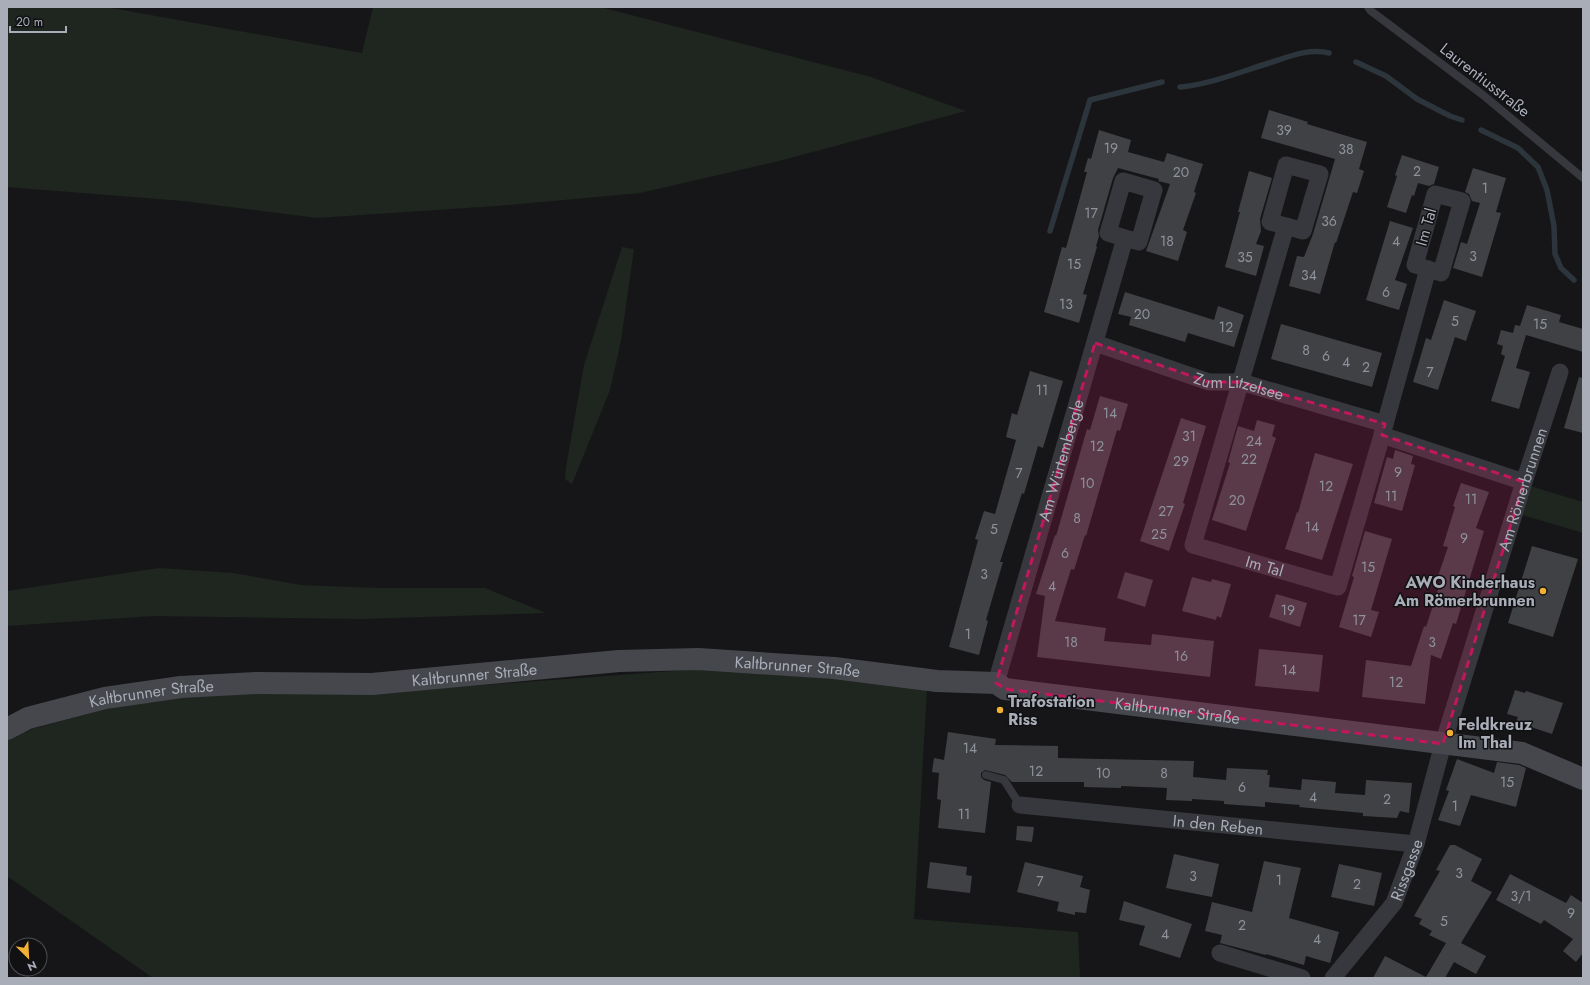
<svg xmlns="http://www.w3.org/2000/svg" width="1590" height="985" viewBox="0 0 1590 985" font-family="Jost,sans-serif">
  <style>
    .green { fill: #1e261f }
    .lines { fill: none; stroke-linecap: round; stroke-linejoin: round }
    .stream { stroke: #2c353c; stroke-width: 5.5 }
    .building { fill: #404145 }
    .lane { stroke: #37383d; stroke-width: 8 }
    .street { stroke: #37383d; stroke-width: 17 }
    .secondary { stroke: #45474d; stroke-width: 22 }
    .marked { fill: #c2185b; fill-opacity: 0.2; stroke: #c2185b; stroke-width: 3; stroke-dasharray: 8 5; stroke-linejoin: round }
    .poi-dot { fill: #f2b134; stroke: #111113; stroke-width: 1.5 }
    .labels { text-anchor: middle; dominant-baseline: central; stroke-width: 3; stroke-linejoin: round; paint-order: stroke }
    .number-label { font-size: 14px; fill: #8e929b }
    .street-label { font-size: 16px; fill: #a8adb8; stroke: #111113 }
    .poi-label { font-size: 16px; font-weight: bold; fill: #a8adb8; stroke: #111113; text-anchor: start }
  </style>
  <rect width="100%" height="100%" fill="#161618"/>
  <g class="green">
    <path d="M 7,7 L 106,7 L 362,53 L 373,7 L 600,7 L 871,77 L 966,111 L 779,161 L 640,193 L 496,206 L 317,218 L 183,201 L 7,187 Z"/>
    <path d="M 622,247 L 634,249 L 621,341 L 610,390 L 572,484 L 565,479 L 566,467 L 584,365 Z"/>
    <path d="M 1530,486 L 1583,502 L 1583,533 L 1522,515 Z"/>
    <path d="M 159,568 L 233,573 L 301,585 L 378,588 L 485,588 L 546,613 L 361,619 L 153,616 L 7,626 L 7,591 Z"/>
    <path d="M 701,669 L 836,679 L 927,689 L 914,919 L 1078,932 L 1080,978 L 153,978 L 7,876 L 7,741 L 32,729 L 106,709 L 182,696 L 257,692 L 375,693 Z"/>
  </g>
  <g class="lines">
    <g class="stream">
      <path d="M 1356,62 L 1386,76 L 1417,99 L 1450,116 L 1462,120"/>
      <path d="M 1180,87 C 1211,84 1240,72 1269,63 C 1288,57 1308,48 1329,53"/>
      <path d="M 1481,130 L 1518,148 L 1538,167 L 1547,190 L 1554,226 L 1555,254 L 1561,268 L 1574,280"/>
      <path d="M 1050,231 L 1090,100 L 1162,82"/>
    </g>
  </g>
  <g class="building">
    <path d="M 1269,110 L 1308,122 L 1307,124 L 1367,142 L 1359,169 L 1364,171 L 1357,193 L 1353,192 L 1336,243 L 1335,242 L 1320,294 L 1289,286 L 1297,256 L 1304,257 L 1313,234 L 1335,159 L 1261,138 Z"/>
    <path d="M 1099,130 L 1131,140 L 1128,152 L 1164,162 L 1167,153 L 1203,164 L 1194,192 L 1196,193 L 1183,230 L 1187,232 L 1178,261 L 1146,251 L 1170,184 L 1158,181 L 1159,179 L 1118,168 L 1113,178 L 1098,230 L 1099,236 L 1096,246 L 1097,247 L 1083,294 L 1087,295 L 1079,323 L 1044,312 L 1062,247 L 1066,248 L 1087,172 L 1084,172 L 1088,158 L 1091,159 Z"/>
    <path d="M 1402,155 L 1439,167 L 1434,184 L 1429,186 L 1418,183 L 1414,196 L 1412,195 L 1406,213 L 1387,207 L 1397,176 L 1395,175 Z"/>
    <path d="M 1473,168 L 1506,178 L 1496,212 L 1501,213 L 1482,277 L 1453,268 L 1461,242 L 1467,244 L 1480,203 L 1472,201 L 1469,194 L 1465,192 Z"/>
    <path d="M 1249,171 L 1272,178 L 1260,219 L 1261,231 L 1256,244 L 1264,246 L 1256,276 L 1225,267 L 1240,212 L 1238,212 Z"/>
    <path d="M 1390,221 L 1413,228 L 1395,280 L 1407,284 L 1399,310 L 1366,300 Z"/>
    <path d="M 1125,292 L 1214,320 L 1218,306 L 1244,315 L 1234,347 L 1188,333 L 1185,342 L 1129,325 L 1131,317 L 1118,314 Z"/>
    <path d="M 1444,300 L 1476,311 L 1466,341 L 1455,337 L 1438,390 L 1413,382 L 1426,338 L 1431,340 Z"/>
    <path d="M 1527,305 L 1561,315 L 1559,322 L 1583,329 L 1583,352 L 1526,335 L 1516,368 L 1530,372 L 1519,409 L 1491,401 L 1505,356 L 1501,354 L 1503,346 L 1497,344 L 1501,330 L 1513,333 L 1515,325 L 1520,326 Z"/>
    <path d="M 1281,324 L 1382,353 L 1372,387 L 1271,359 Z"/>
    <path d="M 1030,371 L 1063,381 L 1043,448 L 1038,446 L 1024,494 L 1022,493 L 1000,562 L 1003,562 L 986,620 L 988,621 L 979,655 L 949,647 L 978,540 L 975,539 L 984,511 L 995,514 L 1016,440 L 1006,437 L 1012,413 L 1017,415 Z"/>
    <path d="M 1579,377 L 1583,378 L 1583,433 L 1564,428 Z"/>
    <path d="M 1100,396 L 1128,404 L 1120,431 L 1117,430 L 1086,536 L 1085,535 L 1074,570 L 1071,569 L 1055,621 L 1106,628 L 1104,641 L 1151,645 L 1152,634 L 1214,641 L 1210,677 L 1037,657 L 1045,596 L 1036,594 L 1055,535 L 1056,536 L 1087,429 L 1090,430 Z"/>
    <path d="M 1181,418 L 1206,426 L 1183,503 L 1185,504 L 1169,551 L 1140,541 Z"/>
    <path d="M 1257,420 L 1275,425 L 1272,436 L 1276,438 L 1246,531 L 1212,520 L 1230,463 L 1228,462 L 1238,426 L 1254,431 Z"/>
    <path d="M 1395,450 L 1413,456 L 1411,464 L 1415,465 L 1402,511 L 1374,503 L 1387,457 L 1393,459 Z"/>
    <path d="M 1315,453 L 1353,464 L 1322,560 L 1285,549 L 1297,512 L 1298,513 Z"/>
    <path d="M 1461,483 L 1489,492 L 1476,528 L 1484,531 L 1456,624 L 1453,623 L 1441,659 L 1431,655 L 1425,704 L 1362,697 L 1366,660 L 1411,666 L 1424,626 L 1426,627 L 1441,580 L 1437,579 L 1448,547 L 1443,546 L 1455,507 L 1453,506 Z"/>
    <path d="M 1365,531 L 1392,539 L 1371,610 L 1379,612 L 1371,637 L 1339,627 L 1354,577 L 1352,576 Z"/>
    <path d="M 1532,546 L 1578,559 L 1553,637 L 1508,623 Z"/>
    <path d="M 1125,572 L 1153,580 L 1145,607 L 1117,598 Z"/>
    <path d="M 1192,577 L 1211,582 L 1212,579 L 1231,584 L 1221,618 L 1217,616 L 1216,620 L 1182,611 Z"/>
    <path d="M 1276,594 L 1307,603 L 1300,627 L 1269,617 Z"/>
    <path d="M 1259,649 L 1323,655 L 1319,692 L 1255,686 Z"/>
    <path d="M 1515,690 L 1525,693 L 1526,691 L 1563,703 L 1552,734 L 1516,722 L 1518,717 L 1507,714 Z"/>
    <path d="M 948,732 L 996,739 L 995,745 L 1058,746 L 1058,758 L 1194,761 L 1193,777 L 1226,780 L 1227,768 L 1268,770 L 1267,775 L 1270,775 L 1269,787 L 1301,790 L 1302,779 L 1336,782 L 1335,793 L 1365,795 L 1366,780 L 1412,783 L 1409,813 L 1400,811 L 1397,818 L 1363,816 L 1363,813 L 1299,807 L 1300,805 L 1265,802 L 1265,807 L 1224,804 L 1224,801 L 1192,799 L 1192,801 L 1166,800 L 1167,788 L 1121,786 L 1121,788 L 1084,787 L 1084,782 L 1012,782 L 1005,775 L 985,770 L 981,773 L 981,777 L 984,780 L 991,782 L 985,833 L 938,828 L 941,800 L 937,799 L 939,773 L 932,772 L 934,758 L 944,760 Z"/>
    <path d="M 1457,759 L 1494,773 L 1497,762 L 1519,765 L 1526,768 L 1516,807 L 1471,795 L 1460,826 L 1438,820 L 1449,791 L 1446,790 Z"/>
    <path d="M 1017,826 L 1034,827 L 1032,842 L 1016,840 Z"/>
    <path d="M 1450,845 L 1455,845 L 1482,859 L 1471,881 L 1492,892 L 1461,943 L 1486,956 L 1476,974 L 1454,962 L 1445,978 L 1373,978 L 1385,956 L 1426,977 L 1446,943 L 1429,935 L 1432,931 L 1419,924 L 1422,919 L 1414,916 L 1440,871 L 1436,870 Z"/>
    <path d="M 1174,854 L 1219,864 L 1212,897 L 1166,888 Z"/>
    <path d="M 1264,861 L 1301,868 L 1289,918 L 1339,932 L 1330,963 L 1306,956 L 1304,965 L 1266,954 L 1266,955 L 1220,943 L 1222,935 L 1205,931 L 1212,902 L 1252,912 Z"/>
    <path d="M 930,862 L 967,867 L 966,875 L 972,876 L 970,893 L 927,888 Z"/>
    <path d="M 1025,862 L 1083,876 L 1080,887 L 1090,890 L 1086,913 L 1075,912 L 1075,915 L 1057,911 L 1059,902 L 1017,892 Z"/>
    <path d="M 1339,864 L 1382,873 L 1374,906 L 1331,897 Z"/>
    <path d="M 1510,874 L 1566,903 L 1571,895 L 1583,903 L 1583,953 L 1576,962 L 1563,951 L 1573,939 L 1544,920 L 1541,924 L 1496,900 Z"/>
    <path d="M 1124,901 L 1192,924 L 1180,958 L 1139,945 L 1145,926 L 1119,920 Z"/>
  </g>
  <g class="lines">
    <g class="lane">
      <path d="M 1368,7 L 1371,11 L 1483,95 L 1583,178"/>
      <path d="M 986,775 L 1004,780 L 1020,805"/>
    </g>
    <g class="street">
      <path d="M 1435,194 L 1462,201 L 1441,273 L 1415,265 Z"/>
      <path id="s1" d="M 1286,226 L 1270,222 L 1286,165 L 1320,174 L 1303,231 L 1286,226 L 1193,545 L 1338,587 L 1382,435 L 1428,269"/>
      <path id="s2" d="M 1095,343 L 1209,382 L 1241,382 L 1385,424"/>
      <path d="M 1382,435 L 1524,482"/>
      <path id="s3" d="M 996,683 L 1125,238 L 1139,242 L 1154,190 L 1123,181 L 1108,233 L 1125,238"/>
      <path id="s4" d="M 1020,805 L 1416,844"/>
      <path d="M 1220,953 L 1302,978"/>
      <path id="s5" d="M 1333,978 L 1394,903 L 1416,844 L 1443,744 L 1524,482 L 1560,372"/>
    </g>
    <path class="secondary" id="s6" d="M 7,729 L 28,718 L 105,698 L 181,687 L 256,683 L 372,684 L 619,661 L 698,659 L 834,668 L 937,681 L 996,683 L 1005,689 L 1522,753 L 1583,779"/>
  </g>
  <path class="marked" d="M 1095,343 L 1209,382 L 1241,382 L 1385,424 L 1382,435 L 1524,482 L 1443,744 L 1005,689 L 996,683 Z"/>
  <g class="poi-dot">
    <circle cx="1543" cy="591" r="4"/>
    <circle cx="1000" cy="710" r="4"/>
    <circle cx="1450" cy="733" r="4"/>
  </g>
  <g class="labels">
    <g class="number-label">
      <text x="1284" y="130">39</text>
      <text x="1111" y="148">19</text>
      <text x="1346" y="149">38</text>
      <text x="1417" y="171">2</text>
      <text x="1181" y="172">20</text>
      <text x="1485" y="188">1</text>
      <text x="1091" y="213">17</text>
      <text x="1329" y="221">36</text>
      <text x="1167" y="241">18</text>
      <text x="1396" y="241">4</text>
      <text x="1473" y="256">3</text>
      <text x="1245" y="257">35</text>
      <text x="1074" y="264">15</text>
      <text x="1309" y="275">34</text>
      <text x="1386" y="292">6</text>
      <text x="1066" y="304">13</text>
      <text x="1142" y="314">20</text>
      <text x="1455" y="321">5</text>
      <text x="1540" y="324">15</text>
      <text x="1226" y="327">12</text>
      <text x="1306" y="350">8</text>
      <text x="1326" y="356">6</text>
      <text x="1346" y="362">4</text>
      <text x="1366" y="367">2</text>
      <text x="1430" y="372">7</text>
      <text x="1042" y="390">11</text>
      <text x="1110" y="413">14</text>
      <text x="1189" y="436">31</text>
      <text x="1254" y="441">24</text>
      <text x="1097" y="446">12</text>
      <text x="1249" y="459">22</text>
      <text x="1181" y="461">29</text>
      <text x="1398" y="472">9</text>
      <text x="1019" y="473">7</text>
      <text x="1087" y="483">10</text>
      <text x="1326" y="486">12</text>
      <text x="1391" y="496">11</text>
      <text x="1471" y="499">11</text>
      <text x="1237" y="500">20</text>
      <text x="1166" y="511">27</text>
      <text x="1077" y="518">8</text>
      <text x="1312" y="527">14</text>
      <text x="994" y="529">5</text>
      <text x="1159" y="534">25</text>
      <text x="1464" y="538">9</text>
      <text x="1065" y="553">6</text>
      <text x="1368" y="567">15</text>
      <text x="984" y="574">3</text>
      <text x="1052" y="586">4</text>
      <text x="1288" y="610">19</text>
      <text x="1359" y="620">17</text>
      <text x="968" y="634">1</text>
      <text x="1071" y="642">18</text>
      <text x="1432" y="642">3</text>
      <text x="1181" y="656">16</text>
      <text x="1289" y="670">14</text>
      <text x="1396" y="682">12</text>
      <text x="970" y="748">14</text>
      <text x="1036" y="771">12</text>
      <text x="1103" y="773">10</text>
      <text x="1164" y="773">8</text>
      <text x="1507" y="782">15</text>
      <text x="1242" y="787">6</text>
      <text x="1313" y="797">4</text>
      <text x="1387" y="799">2</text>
      <text x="1455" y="806">1</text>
      <text x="964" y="814">11</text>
      <text x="1459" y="873">3</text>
      <text x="1193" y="876">3</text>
      <text x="1279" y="880">1</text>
      <text x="1040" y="881">7</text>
      <text x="1357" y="884">2</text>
      <text x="1521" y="896">3/1</text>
      <text x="1571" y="913">9</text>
      <text x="1444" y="921">5</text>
      <text x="1242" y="925">2</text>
      <text x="1165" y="934">4</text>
      <text x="1317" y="939">4</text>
    </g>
    <g class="street-label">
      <text transform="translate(1485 80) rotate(38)">Laurentiusstraße</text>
      <text transform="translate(1426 227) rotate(-74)">Im Tal</text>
      <text stroke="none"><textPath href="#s2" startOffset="151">Zum Litzelsee</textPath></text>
      <text stroke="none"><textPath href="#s3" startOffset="232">Am Würtembergle</textPath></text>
      <text stroke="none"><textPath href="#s5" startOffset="530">Am Römerbrunnen</textPath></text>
      <text stroke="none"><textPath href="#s1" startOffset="595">Im Tal</textPath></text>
      <text stroke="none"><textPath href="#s6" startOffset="798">Kaltbrunner Straße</textPath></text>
      <text stroke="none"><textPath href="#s6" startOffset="474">Kaltbrunner Straße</textPath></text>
      <text stroke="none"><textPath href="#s6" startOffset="150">Kaltbrunner Straße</textPath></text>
      <text stroke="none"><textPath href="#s6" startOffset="1182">Kaltbrunner Straße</textPath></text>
      <text stroke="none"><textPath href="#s4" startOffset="199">In den Reben</textPath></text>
      <text stroke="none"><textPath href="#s5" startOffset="132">Rissgasse</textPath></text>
    </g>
    <g class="poi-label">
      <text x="1535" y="582" text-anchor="end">AWO Kinderhaus<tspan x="1535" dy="18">Am Römerbrunnen</tspan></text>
      <text x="1008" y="701">Trafostation<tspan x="1008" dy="18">Riss</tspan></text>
      <text x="1458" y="724">Feldkreuz<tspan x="1458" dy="18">Im Thal</tspan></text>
    </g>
  </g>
  <rect width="1590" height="985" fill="none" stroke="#a8adb8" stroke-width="16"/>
  <g transform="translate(28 957) rotate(156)"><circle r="19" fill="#111113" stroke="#4d4f55"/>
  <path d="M0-3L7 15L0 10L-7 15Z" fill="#f2b134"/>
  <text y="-6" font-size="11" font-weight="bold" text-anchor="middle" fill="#a8adb8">N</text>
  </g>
  <path d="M10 26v6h56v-6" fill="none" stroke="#a8adb8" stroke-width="2"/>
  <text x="16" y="26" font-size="12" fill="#a8adb8" stroke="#111113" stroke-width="3" paint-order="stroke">20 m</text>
</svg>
